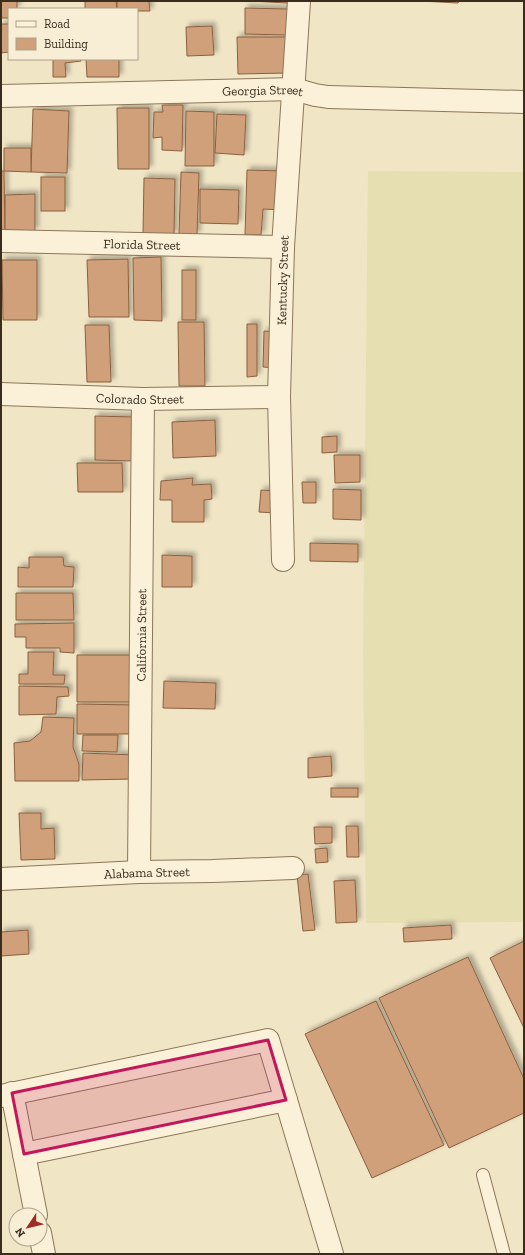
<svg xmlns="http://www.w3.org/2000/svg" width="525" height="1255" viewBox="0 0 525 1255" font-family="'Zilla Slab',serif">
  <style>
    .farmland { fill: #e6dfb2 }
    .building { fill: #cfa079; stroke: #8b603f; filter: url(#shadow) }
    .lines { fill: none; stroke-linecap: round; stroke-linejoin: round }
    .lane-casing { stroke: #8b765a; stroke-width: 14 }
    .street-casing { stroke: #8b765a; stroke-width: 24 }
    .lane { stroke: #faf1d8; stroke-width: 12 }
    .street { stroke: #faf1d8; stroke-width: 22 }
    .marked { fill: #c2185b; fill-opacity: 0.2; stroke: #c2185b; stroke-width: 3; stroke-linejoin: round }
    .labels { text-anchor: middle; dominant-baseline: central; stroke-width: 3.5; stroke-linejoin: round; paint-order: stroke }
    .street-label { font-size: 13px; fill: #3b2d1e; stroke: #f7eed5 }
  </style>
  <defs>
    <filter id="shadow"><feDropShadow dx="3.5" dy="-3.5" stdDeviation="2" flood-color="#0004"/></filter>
  </defs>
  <rect width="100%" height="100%" fill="#f0e5c5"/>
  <path class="farmland" d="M 368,171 L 524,172 L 524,922 L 366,923 L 363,653 Z"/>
  <g class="building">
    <path d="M 1,1 L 17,1 L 17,9 L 9,9 L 9,18 L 1,18 Z"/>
    <path d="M 85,1 L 116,1 L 117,9 L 85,9 Z"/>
    <path d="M 117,1 L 149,1 L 150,11 L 137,11 L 137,9 L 117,9 Z"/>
    <path d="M 250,1 L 288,1 L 287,3 Z"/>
    <path d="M 421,1 L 459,1 L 458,3 Z"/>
    <path d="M 245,8 L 288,9 L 287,35 L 245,34 Z"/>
    <path d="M 1,24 L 9,24 L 9,52 L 1,53 Z"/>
    <path d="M 212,26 L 214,55 L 187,56 L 186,27 Z"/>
    <path d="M 237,37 L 288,37 L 288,73 L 238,74 Z"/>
    <path d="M 53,59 L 81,59 L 81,61 L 65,63 L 66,77 L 53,77 Z"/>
    <path d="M 86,59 L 119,59 L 119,77 L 87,77 Z"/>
    <path d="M 162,105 L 183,105 L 182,151 L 162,150 L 162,137 L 153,138 L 154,112 L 163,112 Z"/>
    <path d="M 117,108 L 149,108 L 149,169 L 118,169 Z"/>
    <path d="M 33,109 L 69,111 L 67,173 L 31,172 Z"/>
    <path d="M 186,111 L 214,112 L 214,166 L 185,166 Z"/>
    <path d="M 217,114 L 246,115 L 244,155 L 215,153 Z"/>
    <path d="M 4,148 L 31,148 L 31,172 L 4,171 Z"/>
    <path d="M 247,170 L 283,171 L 281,210 L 263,209 L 261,235 L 245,235 Z"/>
    <path d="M 1,171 L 4,171 L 5,231 L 1,231 Z"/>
    <path d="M 181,172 L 199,173 L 197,235 L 179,234 Z"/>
    <rect x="41" y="177" width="24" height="34"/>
    <path d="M 144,178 L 175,179 L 174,235 L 143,234 Z"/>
    <path d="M 200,189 L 239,190 L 238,224 L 200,223 Z"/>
    <path d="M 35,194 L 35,231 L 5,231 L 5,195 Z"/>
    <path d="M 161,257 L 162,321 L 134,320 L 133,258 Z"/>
    <path d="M 128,259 L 129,317 L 89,317 L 87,260 Z"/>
    <path d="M 2,260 L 37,260 L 37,320 L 3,320 Z"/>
    <rect x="182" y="270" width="14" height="50"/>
    <path d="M 178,322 L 204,322 L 205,386 L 179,386 Z"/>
    <path d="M 247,324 L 257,324 L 257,376 L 247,377 Z"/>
    <path d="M 85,325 L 109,325 L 111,382 L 87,382 Z"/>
    <path d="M 264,331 L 278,332 L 277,368 L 263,367 Z"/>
    <path d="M 95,416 L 133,417 L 133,461 L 95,460 Z"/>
    <path d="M 215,420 L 216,456 L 173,458 L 172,422 Z"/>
    <path d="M 337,436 L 337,452 L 322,453 L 322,437 Z"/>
    <path d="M 334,455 L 360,455 L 360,482 L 335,483 Z"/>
    <path d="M 77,463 L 122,463 L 123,492 L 78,492 Z"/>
    <path d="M 193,478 L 192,485 L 211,484 L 212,499 L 204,500 L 204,522 L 172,522 L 172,500 L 160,500 L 161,481 Z"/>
    <path d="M 302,482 L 316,482 L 316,503 L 303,503 Z"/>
    <path d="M 333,489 L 361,490 L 361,520 L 333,519 Z"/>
    <path d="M 261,490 L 276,491 L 275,513 L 259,512 Z"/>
    <path d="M 310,543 L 358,544 L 358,562 L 310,561 Z"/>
    <path d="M 162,555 L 192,556 L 192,587 L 162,587 Z"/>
    <path d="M 29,557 L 63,557 L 64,566 L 74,567 L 73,587 L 18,587 L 18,567 L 29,568 Z"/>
    <path d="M 16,593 L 73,593 L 74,620 L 16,620 Z"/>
    <path d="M 74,623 L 74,653 L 60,652 L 60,648 L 26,648 L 26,637 L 15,637 L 15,624 Z"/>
    <path d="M 28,652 L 54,652 L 53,675 L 65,675 L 64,684 L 19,684 L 19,674 L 28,674 Z"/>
    <path d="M 77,655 L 132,655 L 131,702 L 77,702 Z"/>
    <path d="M 164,681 L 216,683 L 215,709 L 163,708 Z"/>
    <path d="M 19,686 L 68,687 L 69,696 L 57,697 L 56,714 L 19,715 Z"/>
    <path d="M 77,704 L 136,705 L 136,734 L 77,734 Z"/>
    <path d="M 43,717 L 74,718 L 73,747 L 79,764 L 79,781 L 15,781 L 14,743 L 30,741 L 41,732 Z"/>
    <path d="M 83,735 L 118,735 L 117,752 L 82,751 Z"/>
    <path d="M 83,753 L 135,755 L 134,779 L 82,780 Z"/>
    <path d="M 331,756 L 332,776 L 308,778 L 308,758 Z"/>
    <rect x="331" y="788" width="27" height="9"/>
    <path d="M 19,813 L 41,813 L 41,829 L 54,828 L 55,859 L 21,860 Z"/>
    <path d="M 346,826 L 358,826 L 359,857 L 347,857 Z"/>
    <path d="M 314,827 L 332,827 L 332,843 L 315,844 Z"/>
    <path d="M 327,848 L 328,862 L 316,863 L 315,849 Z"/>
    <path d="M 308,874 L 315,930 L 303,931 L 297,875 Z"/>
    <path d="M 355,880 L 357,922 L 336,923 L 334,881 Z"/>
    <path d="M 451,925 L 452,939 L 404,942 L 403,928 Z"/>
    <path d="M 28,930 L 29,954 L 1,956 L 1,932 Z"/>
    <path d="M 524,941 L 524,1028 L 490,958 Z"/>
    <path d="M 468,957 L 524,1079 L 524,1113 L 449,1148 L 379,998 Z"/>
    <path d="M 376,1001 L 444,1145 L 372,1178 L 305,1034 Z"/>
  </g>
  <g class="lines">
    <defs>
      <path id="lane" d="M 483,1175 L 504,1254"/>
      <g id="street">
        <path id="s1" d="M 1,96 L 294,89 L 315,95 L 328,97 L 524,102"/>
        <path id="s2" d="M 1,241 L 283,247"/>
        <path id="s3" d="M 1,394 L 143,399 L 279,397"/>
        <path id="s4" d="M 283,560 L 279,397 L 283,247 L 299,1"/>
        <path id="s5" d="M 139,872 L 143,399"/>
        <path id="s6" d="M 1,879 L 139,872 L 212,871 L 293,868"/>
        <path d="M 12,1093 L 36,1215"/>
        <path d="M 1,1096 L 268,1040 L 332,1254"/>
        <path d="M 24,1154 L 286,1100"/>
        <path d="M 40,1233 L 44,1254"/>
      </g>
    </defs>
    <use href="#lane" class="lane-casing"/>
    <use href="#street" class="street-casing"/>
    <use href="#lane" class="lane"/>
    <use href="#street" class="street"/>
  </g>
  <path class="marked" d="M 268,1040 L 286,1100 L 24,1154 L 12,1093 Z"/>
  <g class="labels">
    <g class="street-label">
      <text stroke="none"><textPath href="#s1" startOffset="262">Georgia Street</textPath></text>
      <text stroke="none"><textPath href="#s2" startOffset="141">Florida Street</textPath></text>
      <text stroke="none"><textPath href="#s4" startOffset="280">Kentucky Street</textPath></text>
      <text stroke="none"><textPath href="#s3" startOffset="139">Colorado Street</textPath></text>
      <text stroke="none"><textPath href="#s5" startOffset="237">California Street</textPath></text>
      <text stroke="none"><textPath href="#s6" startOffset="146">Alabama Street</textPath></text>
    </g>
  </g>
  <rect width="525" height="1255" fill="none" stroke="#3b2d1e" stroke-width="4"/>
  <rect x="8" y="8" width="130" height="52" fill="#f7eed5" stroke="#aca18c"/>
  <rect x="16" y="21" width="20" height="6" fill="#faf1d8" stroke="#aca18c"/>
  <text x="44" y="28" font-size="12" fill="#3b2d1e">Road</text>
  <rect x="16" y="38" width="20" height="12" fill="#cfa079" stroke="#aca18c"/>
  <text x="44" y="48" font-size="12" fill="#3b2d1e">Building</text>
  <g transform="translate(28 1227) rotate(235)"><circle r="19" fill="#f7eed5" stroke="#aca18c"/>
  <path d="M0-3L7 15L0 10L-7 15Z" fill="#9d2b28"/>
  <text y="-6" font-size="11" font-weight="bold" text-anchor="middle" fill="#3b2d1e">N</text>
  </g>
</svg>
